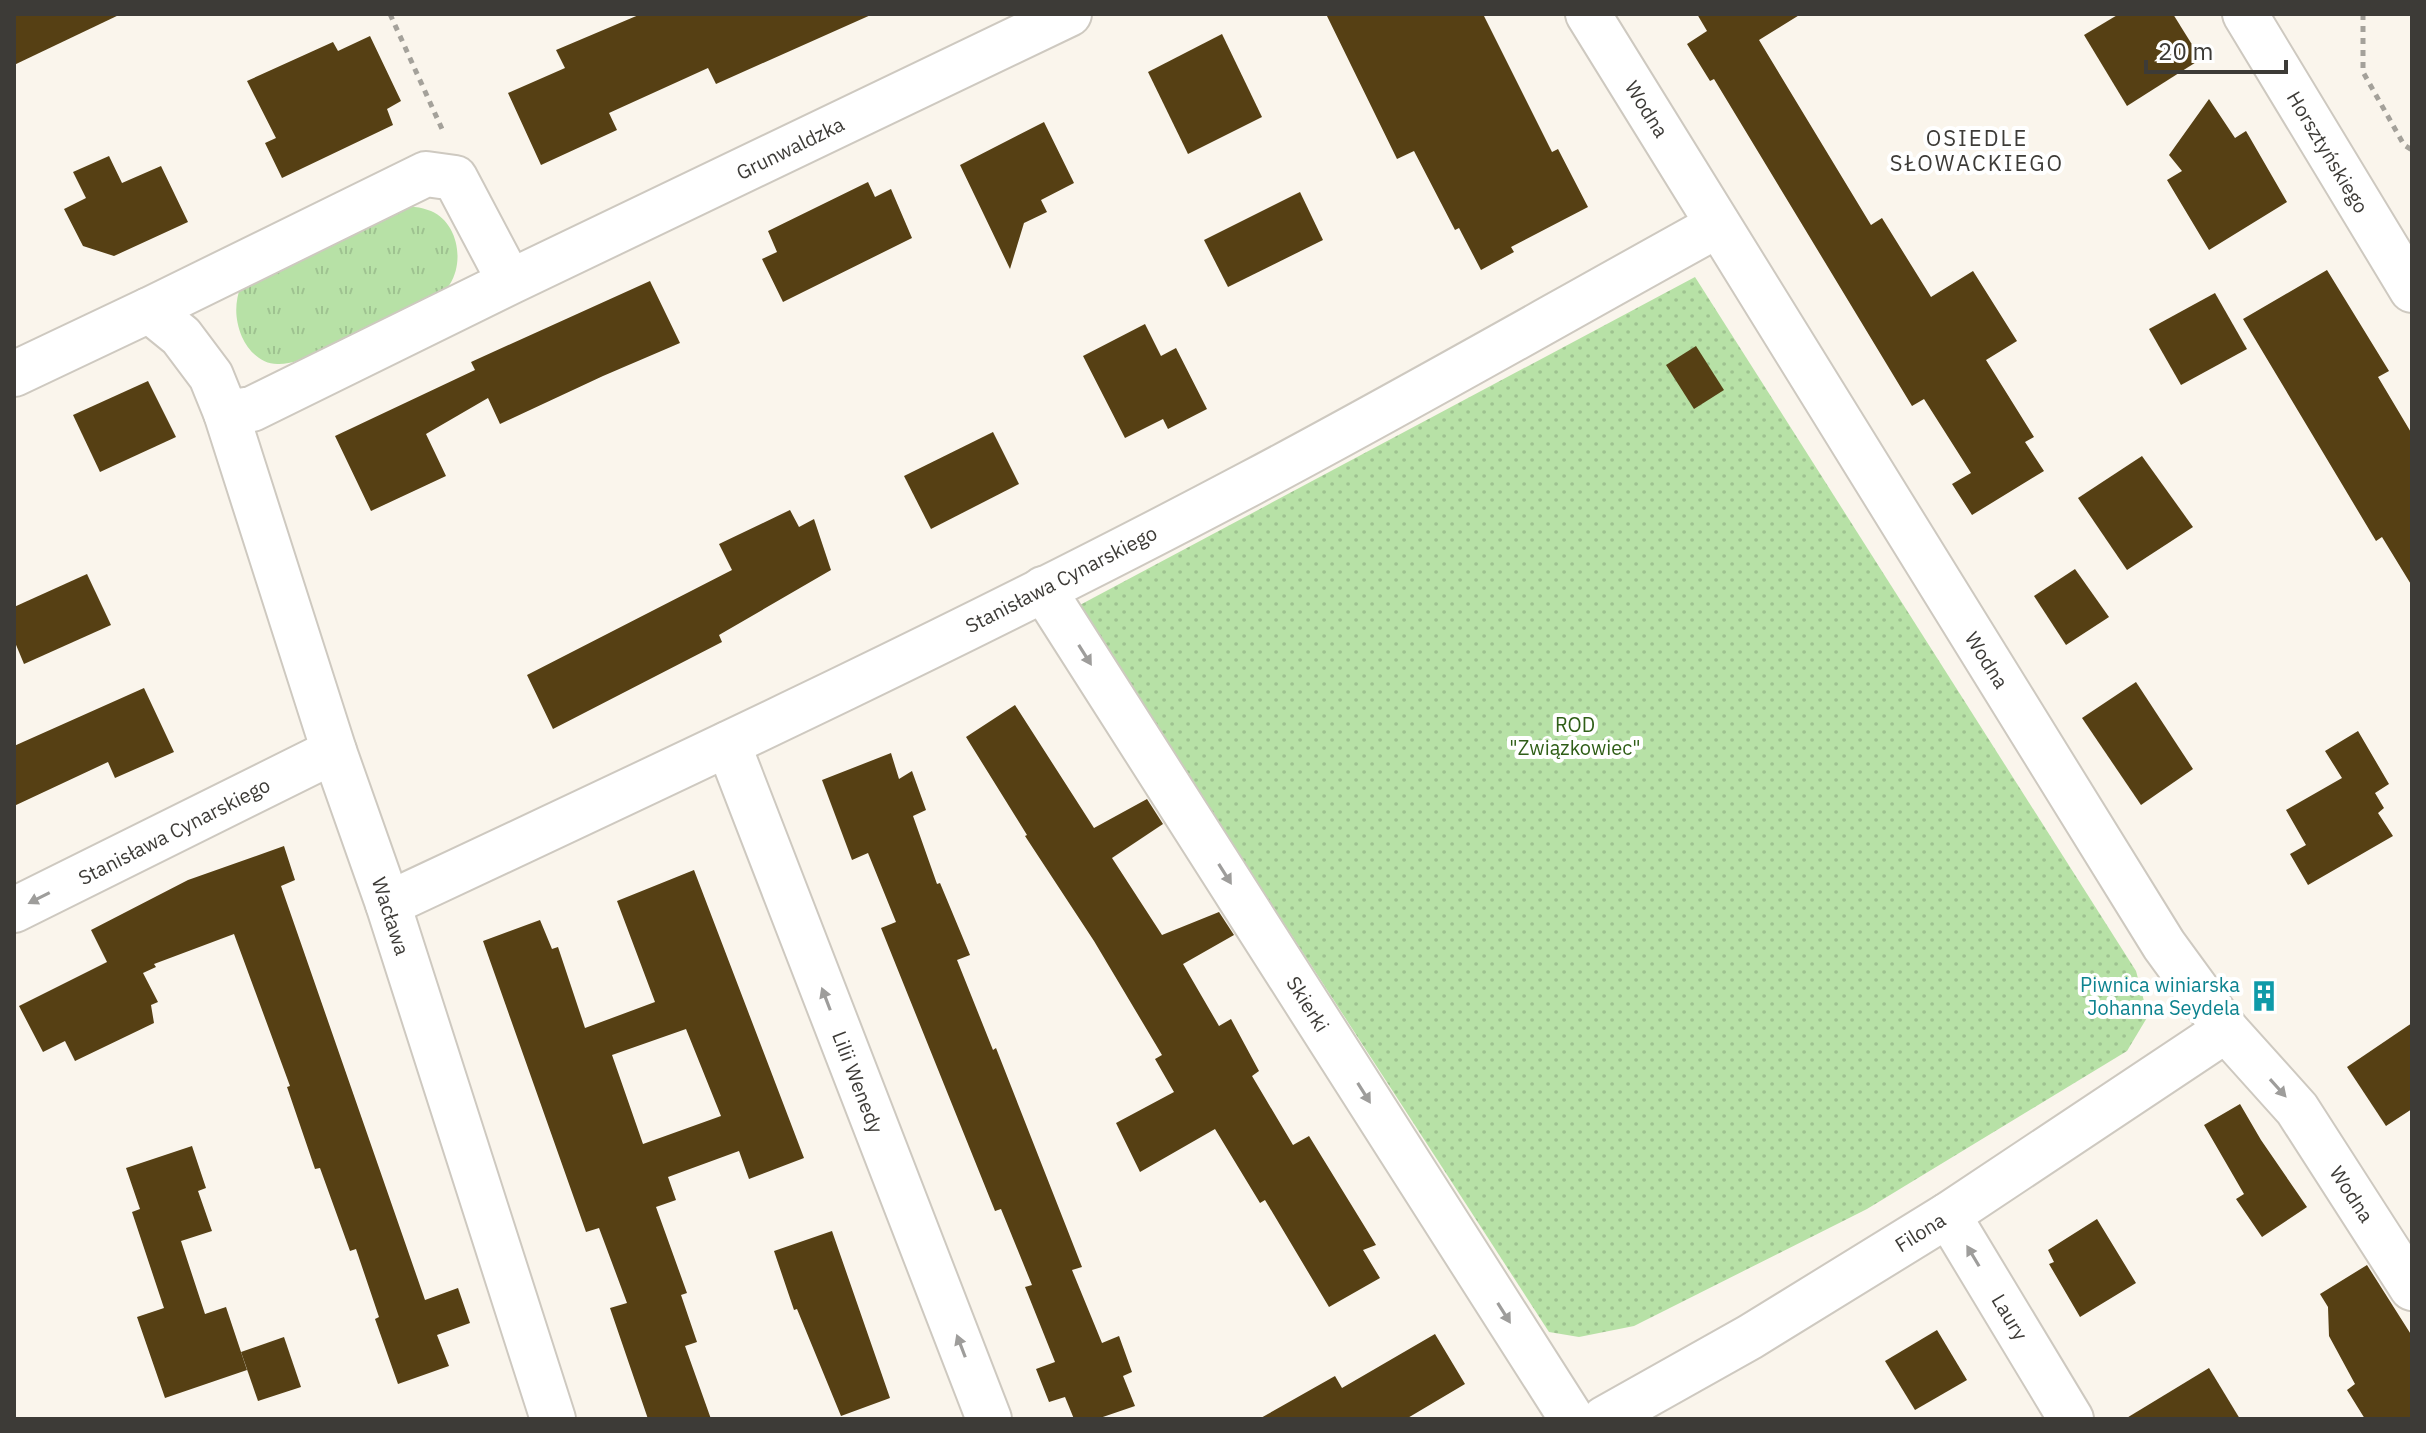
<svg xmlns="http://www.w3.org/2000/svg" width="2426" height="1433" viewBox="0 0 2426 1433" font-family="'IBM Plex Sans',sans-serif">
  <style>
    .grass { fill: url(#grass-tufts) }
    .garden { fill: url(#garden-dots) }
    .building { fill: #564014; fill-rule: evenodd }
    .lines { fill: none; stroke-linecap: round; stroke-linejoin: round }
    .minor-casing { stroke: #cec9c0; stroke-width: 48 }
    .path { stroke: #a4a19a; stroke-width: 5; stroke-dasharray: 6 6; stroke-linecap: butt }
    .minor { stroke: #fff; stroke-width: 44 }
    .oneway { fill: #9e9d9b }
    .labels { text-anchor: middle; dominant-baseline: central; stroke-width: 8; stroke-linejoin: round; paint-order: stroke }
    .street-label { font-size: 20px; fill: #3d3b37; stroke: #fff }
    .park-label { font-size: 20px; fill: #2f5e17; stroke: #fff }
    .culture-label { font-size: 20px; fill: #0d838f; stroke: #fff; text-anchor: end }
    .neighbourhood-label { font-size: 22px; letter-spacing: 2px; fill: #3d3b37; stroke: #fff }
  </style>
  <defs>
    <pattern id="grass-tufts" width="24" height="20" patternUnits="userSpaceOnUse" patternTransform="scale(2)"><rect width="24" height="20" fill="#b7e1a6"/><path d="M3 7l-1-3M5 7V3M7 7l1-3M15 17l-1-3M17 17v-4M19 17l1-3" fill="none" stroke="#9ec290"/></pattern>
    <pattern id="garden-dots" width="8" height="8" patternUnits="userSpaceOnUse" patternTransform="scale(2)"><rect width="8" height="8" fill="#b7e1a6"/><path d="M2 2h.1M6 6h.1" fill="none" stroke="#9ec290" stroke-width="1.8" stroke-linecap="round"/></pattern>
  </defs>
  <rect width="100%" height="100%" fill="#faf5ec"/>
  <path class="grass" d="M 399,205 C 409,206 421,207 431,211 C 457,222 465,260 450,284 C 447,289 441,294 437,298 C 409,311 382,324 354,337 C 331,348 305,363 279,364 C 262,365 248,351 242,337 C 234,317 235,303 241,284 Z"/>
  <path class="garden" d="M 1695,277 L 2136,971 L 2148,1016 L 2127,1051 L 1867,1209 L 1634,1326 L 1579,1337 L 1549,1332 L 1078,606 Z"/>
  <g class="building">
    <path d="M 14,14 L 121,14 L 14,65 Z"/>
    <path d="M 641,14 L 873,14 L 716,84 L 708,68 L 609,113 L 617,130 L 541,165 L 508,93 L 565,68 L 556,50 Z"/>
    <path d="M 1326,14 L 1483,14 L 1552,152 L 1558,149 L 1588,207 L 1511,247 L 1514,252 L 1481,270 L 1459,228 L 1455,230 L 1414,151 L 1397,159 Z"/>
    <path d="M 1697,14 L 1801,14 L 1759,40 L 1871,225 L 1882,218 L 1931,297 L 1973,271 L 2017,341 L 1986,360 L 2034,437 L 2025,442 L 2044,471 L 1972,515 L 1952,484 L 1971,473 L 1924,399 L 1912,406 L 1714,79 L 1710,81 L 1687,44 L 1707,31 Z"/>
    <path d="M 2119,14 L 2173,14 L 2201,59 L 2127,106 L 2084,35 Z"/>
    <path d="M 1222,34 L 1262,117 L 1188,154 L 1148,72 Z"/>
    <path d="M 370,36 L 401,101 L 387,109 L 393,125 L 282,178 L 265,143 L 276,138 L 247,81 L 333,42 L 338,51 Z"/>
    <path d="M 2209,99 L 2235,138 L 2246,131 L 2287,202 L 2209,250 L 2167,180 L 2182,171 L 2169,155 Z"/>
    <path d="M 1044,122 L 1074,183 L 1041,200 L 1047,212 L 1024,223 L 1010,269 L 960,165 Z"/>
    <path d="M 109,156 L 122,183 L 161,166 L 188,222 L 114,256 L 83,246 L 64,209 L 86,198 L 73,172 Z"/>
    <path d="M 868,182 L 875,197 L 891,189 L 912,238 L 783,302 L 762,259 L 777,252 L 768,231 Z"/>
    <path d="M 1300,192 L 1323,240 L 1228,287 L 1204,240 Z"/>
    <path d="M 2327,270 L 2389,371 L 2378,377 L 2412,434 L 2412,586 L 2382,537 L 2376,541 L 2243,319 Z"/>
    <path d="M 650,281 L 680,343 L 603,376 L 500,424 L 488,398 L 426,434 L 446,476 L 371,511 L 335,436 L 475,370 L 471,362 Z"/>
    <path d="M 2215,293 L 2247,349 L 2181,385 L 2149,329 Z"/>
    <path d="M 1145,324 L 1161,356 L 1176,348 L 1207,409 L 1168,429 L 1163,419 L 1125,438 L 1083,356 Z"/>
    <path d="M 1696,346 L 1724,390 L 1694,409 L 1666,365 Z"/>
    <path d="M 148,381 L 176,437 L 100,472 L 73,415 Z"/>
    <path d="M 993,432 L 1019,484 L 931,529 L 904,476 Z"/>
    <path d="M 2142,456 L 2193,527 L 2127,570 L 2078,498 Z"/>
    <path d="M 790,510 L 799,527 L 814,519 L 831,570 L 719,635 L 722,642 L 553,729 L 527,675 L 732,570 L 719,544 Z"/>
    <path d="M 2075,569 L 2109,617 L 2066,645 L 2034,596 Z"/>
    <path d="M 87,574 L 111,625 L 24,664 L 14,640 L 14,607 Z"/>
    <path d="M 2136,682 L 2193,769 L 2141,805 L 2082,718 Z"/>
    <path d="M 144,688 L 174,752 L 115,778 L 108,762 L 14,806 L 14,746 Z"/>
    <path d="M 1015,705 L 1094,828 L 1147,799 L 1163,824 L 1112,858 L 1162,935 L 1219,912 L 1234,935 L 1183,964 L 1219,1026 L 1231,1019 L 1259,1071 L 1252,1076 L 1293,1145 L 1309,1136 L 1376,1245 L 1363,1250 L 1380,1278 L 1329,1307 L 1265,1200 L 1260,1203 L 1215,1129 L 1140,1172 L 1116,1123 L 1174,1092 L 1155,1059 L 1162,1055 L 1094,941 L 1025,836 L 1027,835 L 966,737 Z"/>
    <path d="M 2358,731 L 2389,784 L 2375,793 L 2384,808 L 2378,813 L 2393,836 L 2308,885 L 2290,854 L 2306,845 L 2286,810 L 2342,778 L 2325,751 Z"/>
    <path d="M 891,753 L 899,779 L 912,771 L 926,810 L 913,816 L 937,884 L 940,883 L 970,955 L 957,960 L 993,1050 L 996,1048 L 1082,1267 L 1072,1270 L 1102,1343 L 1119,1336 L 1132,1372 L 1123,1376 L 1135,1406 L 1097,1419 L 1074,1419 L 1065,1397 L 1049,1402 L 1036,1369 L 1055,1362 L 1025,1287 L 1032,1285 L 1001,1209 L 995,1211 L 881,928 L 896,922 L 868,853 L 852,860 L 822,780 Z"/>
    <path d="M 284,846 L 295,880 L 281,886 L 425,1300 L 458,1288 L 470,1323 L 437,1335 L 449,1366 L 398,1384 L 375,1319 L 379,1317 L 356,1249 L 350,1251 L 320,1168 L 315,1169 L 287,1087 L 290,1086 L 234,934 L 154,964 L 156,967 L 143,973 L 158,1002 L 151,1005 L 154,1023 L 75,1061 L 65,1041 L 43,1052 L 19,1006 L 107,962 L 91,930 L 188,880 Z"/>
    <path d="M 694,870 L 804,1158 L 749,1179 L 739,1151 L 668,1177 L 676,1200 L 656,1207 L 687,1293 L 681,1295 L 697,1342 L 685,1346 L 711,1419 L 648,1419 L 610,1308 L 627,1303 L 599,1228 L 586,1232 L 483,941 L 540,920 L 552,949 L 558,947 L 585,1028 L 655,1002 L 617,901 ZM 686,1029 L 721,1116 L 643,1144 L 612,1055 Z"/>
    <path d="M 2412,1023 L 2412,1109 L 2386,1126 L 2347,1067 Z"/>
    <path d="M 2240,1104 L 2261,1140 L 2307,1207 L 2262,1237 L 2236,1199 L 2244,1194 L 2204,1125 Z"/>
    <path d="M 192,1146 L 206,1188 L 198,1191 L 212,1231 L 181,1241 L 205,1314 L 226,1307 L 247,1370 L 165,1398 L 137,1317 L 164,1308 L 132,1212 L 140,1209 L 126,1168 Z"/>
    <path d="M 2097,1219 L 2136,1283 L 2080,1317 L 2049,1264 L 2054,1262 L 2048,1250 Z"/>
    <path d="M 832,1231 L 890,1398 L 841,1416 L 797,1309 L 794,1310 L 774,1251 Z"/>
    <path d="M 2367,1265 L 2412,1336 L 2412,1419 L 2365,1419 L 2347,1390 L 2355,1384 L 2329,1336 L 2328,1307 L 2320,1294 Z"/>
    <path d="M 1937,1330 L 1967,1380 L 1915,1410 L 1885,1361 Z"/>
    <path d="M 1435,1334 L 1465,1384 L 1406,1419 L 1259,1419 L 1335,1376 L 1342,1388 Z"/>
    <path d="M 284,1337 L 301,1387 L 258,1401 L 241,1352 Z"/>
    <path d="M 2209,1368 L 2240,1419 L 2125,1419 Z"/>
  </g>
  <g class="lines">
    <defs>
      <g id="minor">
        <path d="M 1588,14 L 2164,945 L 2226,1030 L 2297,1109 L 2412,1288"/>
        <path d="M 2245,14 L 2412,290"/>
        <path d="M 510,282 L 455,178 L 426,174 L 149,310 L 181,336 L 211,376 L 226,413 L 252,409 L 510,282 L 1069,14"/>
        <path d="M 14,374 L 149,310"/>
        <path d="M 226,413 L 334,751 L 388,904 L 553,1419"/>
        <path d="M 1043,589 L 1572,1419"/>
        <path d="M 728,744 L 989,1419"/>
        <path d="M 388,904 C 678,768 968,633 1251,483 C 1408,400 1562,311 1718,225"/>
        <path d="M 14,910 L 334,751"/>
        <path d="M 1948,1215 L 2071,1419"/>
        <path d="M 1604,1419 L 1750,1337 L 1948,1215 L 2226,1030"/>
      </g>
    </defs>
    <use href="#minor" class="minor-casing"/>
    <g class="path">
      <path d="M 390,14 L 442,129"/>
      <path d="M 2363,14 L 2363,72 L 2404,145 L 2412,150"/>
    </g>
    <use href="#minor" class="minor"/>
  </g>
  <defs><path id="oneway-solid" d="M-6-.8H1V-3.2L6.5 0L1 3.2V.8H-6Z" transform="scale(2)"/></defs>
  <g class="oneway">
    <use href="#oneway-solid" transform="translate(1085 655) rotate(58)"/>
    <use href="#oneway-solid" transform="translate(1225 874) rotate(58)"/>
    <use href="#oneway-solid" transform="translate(39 898) rotate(153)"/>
    <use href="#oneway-solid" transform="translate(826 999) rotate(-111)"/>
    <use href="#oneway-solid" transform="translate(2278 1088) rotate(48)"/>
    <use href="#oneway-solid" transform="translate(1364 1093) rotate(58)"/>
    <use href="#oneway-solid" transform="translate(1973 1256) rotate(-121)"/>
    <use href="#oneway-solid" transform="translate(1504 1313) rotate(58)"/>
    <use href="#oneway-solid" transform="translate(961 1346) rotate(-111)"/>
  </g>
  <defs>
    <symbol id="building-bare" viewBox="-9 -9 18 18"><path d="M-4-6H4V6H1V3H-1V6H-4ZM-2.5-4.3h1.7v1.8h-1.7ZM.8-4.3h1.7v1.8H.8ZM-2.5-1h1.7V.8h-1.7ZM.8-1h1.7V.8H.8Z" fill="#0f9aa8" stroke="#fff" stroke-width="2.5" paint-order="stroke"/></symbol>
  </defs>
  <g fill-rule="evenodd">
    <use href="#building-bare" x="2242" y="974" width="44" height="44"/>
  </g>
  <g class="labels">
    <g class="street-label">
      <text transform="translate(1647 109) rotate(58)">Wodna</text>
      <text transform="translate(790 148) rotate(-26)">Grunwaldzka</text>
      <text transform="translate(2328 152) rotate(59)">Horsztyńskiego</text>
      <text transform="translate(1061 579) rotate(-27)">Stanisława Cynarskiego</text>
      <text transform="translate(1987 660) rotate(58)">Wodna</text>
      <text transform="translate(174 831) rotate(-27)">Stanisława Cynarskiego</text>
      <text transform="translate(391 916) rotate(72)">Wacława</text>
      <text transform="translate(1308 1004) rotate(58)">Skierki</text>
      <text transform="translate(858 1082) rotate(69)">Lilii Wenedy</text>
      <text transform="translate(2352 1194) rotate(57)">Wodna</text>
      <text transform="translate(1920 1232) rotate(-32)">Filona</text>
      <text transform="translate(2010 1317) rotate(59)">Laury</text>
    </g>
    <g class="park-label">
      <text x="1575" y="724">ROD<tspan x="1575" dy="23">"Związkowiec"</tspan></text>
    </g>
    <g class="culture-label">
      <text x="2240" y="984">Piwnica winiarska<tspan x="2240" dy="23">Johanna Seydela</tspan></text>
    </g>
    <g class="neighbourhood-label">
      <text x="1977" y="137">OSIEDLE<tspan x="1977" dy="25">SŁOWACKIEGO</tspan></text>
    </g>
  </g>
  <rect width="2426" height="1433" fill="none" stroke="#3d3b37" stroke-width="32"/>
  <path d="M2146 60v12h140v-12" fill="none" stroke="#3d3b37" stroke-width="4"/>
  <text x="2158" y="60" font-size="24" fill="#3d3b37" stroke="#ffffff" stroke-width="6" paint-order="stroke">20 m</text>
</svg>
